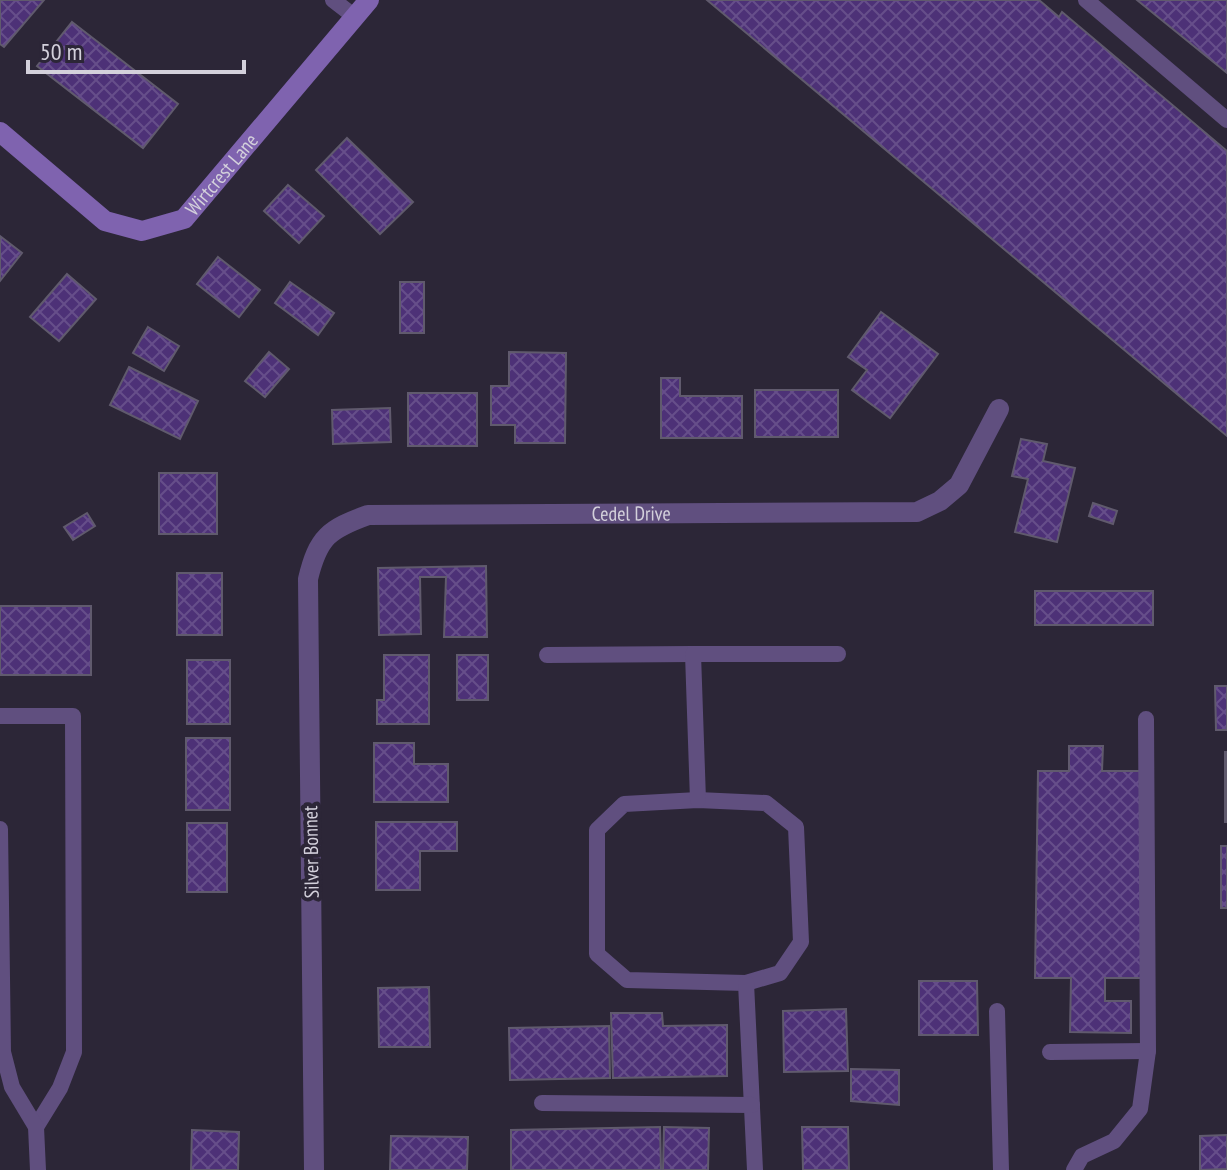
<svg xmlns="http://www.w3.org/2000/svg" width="1227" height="1170" viewBox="0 0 1227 1170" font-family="'PT Sans Narrow',sans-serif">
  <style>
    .building { fill: url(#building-cross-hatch); stroke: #605a6d; stroke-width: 2 }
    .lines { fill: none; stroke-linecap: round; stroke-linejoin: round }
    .lane { stroke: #604f7f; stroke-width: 16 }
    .street { stroke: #604f7f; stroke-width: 20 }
    .secondary { stroke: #7f63af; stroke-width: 20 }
    .labels { text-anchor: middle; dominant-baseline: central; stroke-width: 8; stroke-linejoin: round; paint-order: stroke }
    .street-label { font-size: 20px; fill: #d3d0db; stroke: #2c2637 }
  </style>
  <defs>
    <pattern id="building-cross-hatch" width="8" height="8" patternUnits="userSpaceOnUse" patternTransform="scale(2)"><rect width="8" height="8" fill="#4d3177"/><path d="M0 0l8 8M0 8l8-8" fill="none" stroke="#664e8a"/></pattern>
  </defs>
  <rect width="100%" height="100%" fill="#2c2637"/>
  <g class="building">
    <path d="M 0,0 L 44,0 L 4,47 L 0,44 Z"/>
    <path d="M 707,0 L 1039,0 L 1059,17 L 1062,12 L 1227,151 L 1227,436 Z"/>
    <path d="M 1137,0 L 1227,0 L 1227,73 Z"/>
    <path d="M 72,22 L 178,104 L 143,148 L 37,66 Z"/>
    <path d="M 347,138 L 413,202 L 380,234 L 316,170 Z"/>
    <path d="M 288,185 L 324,216 L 299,243 L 264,211 Z"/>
    <path d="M 0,236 L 22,253 L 0,281 Z"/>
    <path d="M 218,257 L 260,290 L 239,317 L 197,284 Z"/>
    <path d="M 67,274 L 96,299 L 59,341 L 30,317 Z"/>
    <path d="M 290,282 L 334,313 L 318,335 L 275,303 Z"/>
    <rect x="400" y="282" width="24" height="51"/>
    <path d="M 881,312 L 938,354 L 890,418 L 852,390 L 867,370 L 848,357 Z"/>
    <path d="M 148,327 L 179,346 L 164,371 L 133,353 Z"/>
    <path d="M 269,352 L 289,369 L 265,397 L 245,381 Z"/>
    <path d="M 509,352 L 566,353 L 565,443 L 515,443 L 515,425 L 491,425 L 491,386 L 509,386 Z"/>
    <path d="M 129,367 L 198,401 L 180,439 L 110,405 Z"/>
    <path d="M 661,378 L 680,378 L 680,396 L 742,396 L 742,438 L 661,438 Z"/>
    <rect x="755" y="390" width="83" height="47"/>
    <rect x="408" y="393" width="69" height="53"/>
    <path d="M 390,408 L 391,442 L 333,444 L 332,410 Z"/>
    <path d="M 1021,439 L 1047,444 L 1043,461 L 1075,468 L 1057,542 L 1015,532 L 1028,479 L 1012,476 Z"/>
    <rect x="159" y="473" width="58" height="61"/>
    <path d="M 1093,503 L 1117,511 L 1113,524 L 1089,516 Z"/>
    <path d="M 87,513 L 95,526 L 73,540 L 64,527 Z"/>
    <path d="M 486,566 L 487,637 L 444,637 L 446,577 L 420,577 L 421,634 L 379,635 L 378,568 Z"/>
    <rect x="177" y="573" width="45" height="62"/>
    <rect x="1035" y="591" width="118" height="34"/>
    <rect x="0" y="606" width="91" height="69"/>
    <path d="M 384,655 L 429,655 L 429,724 L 377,724 L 377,700 L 384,700 Z"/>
    <rect x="457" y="655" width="31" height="45"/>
    <rect x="187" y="660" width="43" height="64"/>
    <path d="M 1215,686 L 1227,686 L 1227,730 L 1216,730 Z"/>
    <rect x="186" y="738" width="44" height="72"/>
    <path d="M 374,743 L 414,743 L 414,764 L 448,764 L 448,802 L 374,802 Z"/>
    <path d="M 1069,746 L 1103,746 L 1102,771 L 1146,771 L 1143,978 L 1105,978 L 1105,1001 L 1131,1001 L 1131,1033 L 1070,1032 L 1071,978 L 1035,978 L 1038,771 L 1069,771 Z"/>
    <rect x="1225" y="752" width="2" height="70"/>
    <path d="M 376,822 L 457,822 L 457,851 L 420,851 L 420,890 L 376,890 Z"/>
    <rect x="187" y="823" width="40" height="69"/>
    <rect x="1221" y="846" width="6" height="62"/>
    <path d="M 919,981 L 977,981 L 978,1035 L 919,1035 Z"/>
    <path d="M 429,987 L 430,1047 L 379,1047 L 378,988 Z"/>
    <path d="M 846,1009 L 848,1071 L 784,1072 L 783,1011 Z"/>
    <path d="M 611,1013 L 662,1013 L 663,1026 L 727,1025 L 727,1076 L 613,1078 Z"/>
    <path d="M 609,1026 L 610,1078 L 510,1080 L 509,1028 Z"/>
    <path d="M 851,1069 L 899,1070 L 899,1105 L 851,1101 Z"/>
    <path d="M 660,1127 L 661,1170 L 511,1170 L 511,1130 Z"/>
    <path d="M 664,1127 L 709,1128 L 708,1170 L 663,1170 Z"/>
    <path d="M 802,1127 L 848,1127 L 849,1170 L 803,1170 Z"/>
    <path d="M 192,1130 L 239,1132 L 238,1170 L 191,1170 Z"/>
    <path d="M 1227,1135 L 1227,1169 L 1200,1170 L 1200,1136 Z"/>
    <path d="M 391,1136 L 468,1137 L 467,1170 L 390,1170 Z"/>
  </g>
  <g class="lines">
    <g class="lane">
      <path d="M 333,0 L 355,17"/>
      <path d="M 1086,0 L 1227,120"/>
      <path d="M 547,655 L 693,654"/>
      <path d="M 0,716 L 73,716 L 74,1052 L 60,1088 L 36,1127"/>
      <path d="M 698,800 L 766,803 L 796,827 L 801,942 L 780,973 L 746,983 L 627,980 L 597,954 L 597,830 L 624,804 Z"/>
      <path d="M 698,800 L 693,654 L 838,654"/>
      <path d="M 0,829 L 3,1052 L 12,1087 L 36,1127 L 38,1170"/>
      <path d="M 746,983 L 755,1170"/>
      <path d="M 997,1011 L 1001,1170"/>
      <path d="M 1050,1052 L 1148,1051"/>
      <path d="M 542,1103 L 752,1105"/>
      <path d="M 1074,1170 L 1082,1156 L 1114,1141 L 1140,1109 L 1148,1051 L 1146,719"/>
    </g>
    <path class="street" id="s1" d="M 314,1170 L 308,579 C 318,537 329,529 368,515 L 917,512 L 940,501 L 959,485 L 999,409"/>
    <path class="secondary" id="s2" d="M 0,132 L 105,221 L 142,231 L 184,219 L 369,0"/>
  </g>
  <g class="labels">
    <g class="street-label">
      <text stroke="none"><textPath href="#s2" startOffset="278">Wirtcrest Lane</textPath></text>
      <text stroke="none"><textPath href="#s1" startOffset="948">Cedel Drive</textPath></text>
      <text transform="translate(311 852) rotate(-91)">Silver Bonnet</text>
    </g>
  </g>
  <path d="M28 60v12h216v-12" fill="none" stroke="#d3d0db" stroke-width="4"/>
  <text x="40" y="60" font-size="24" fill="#d3d0db" stroke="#2c2637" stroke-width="6" paint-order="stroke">50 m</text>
</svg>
